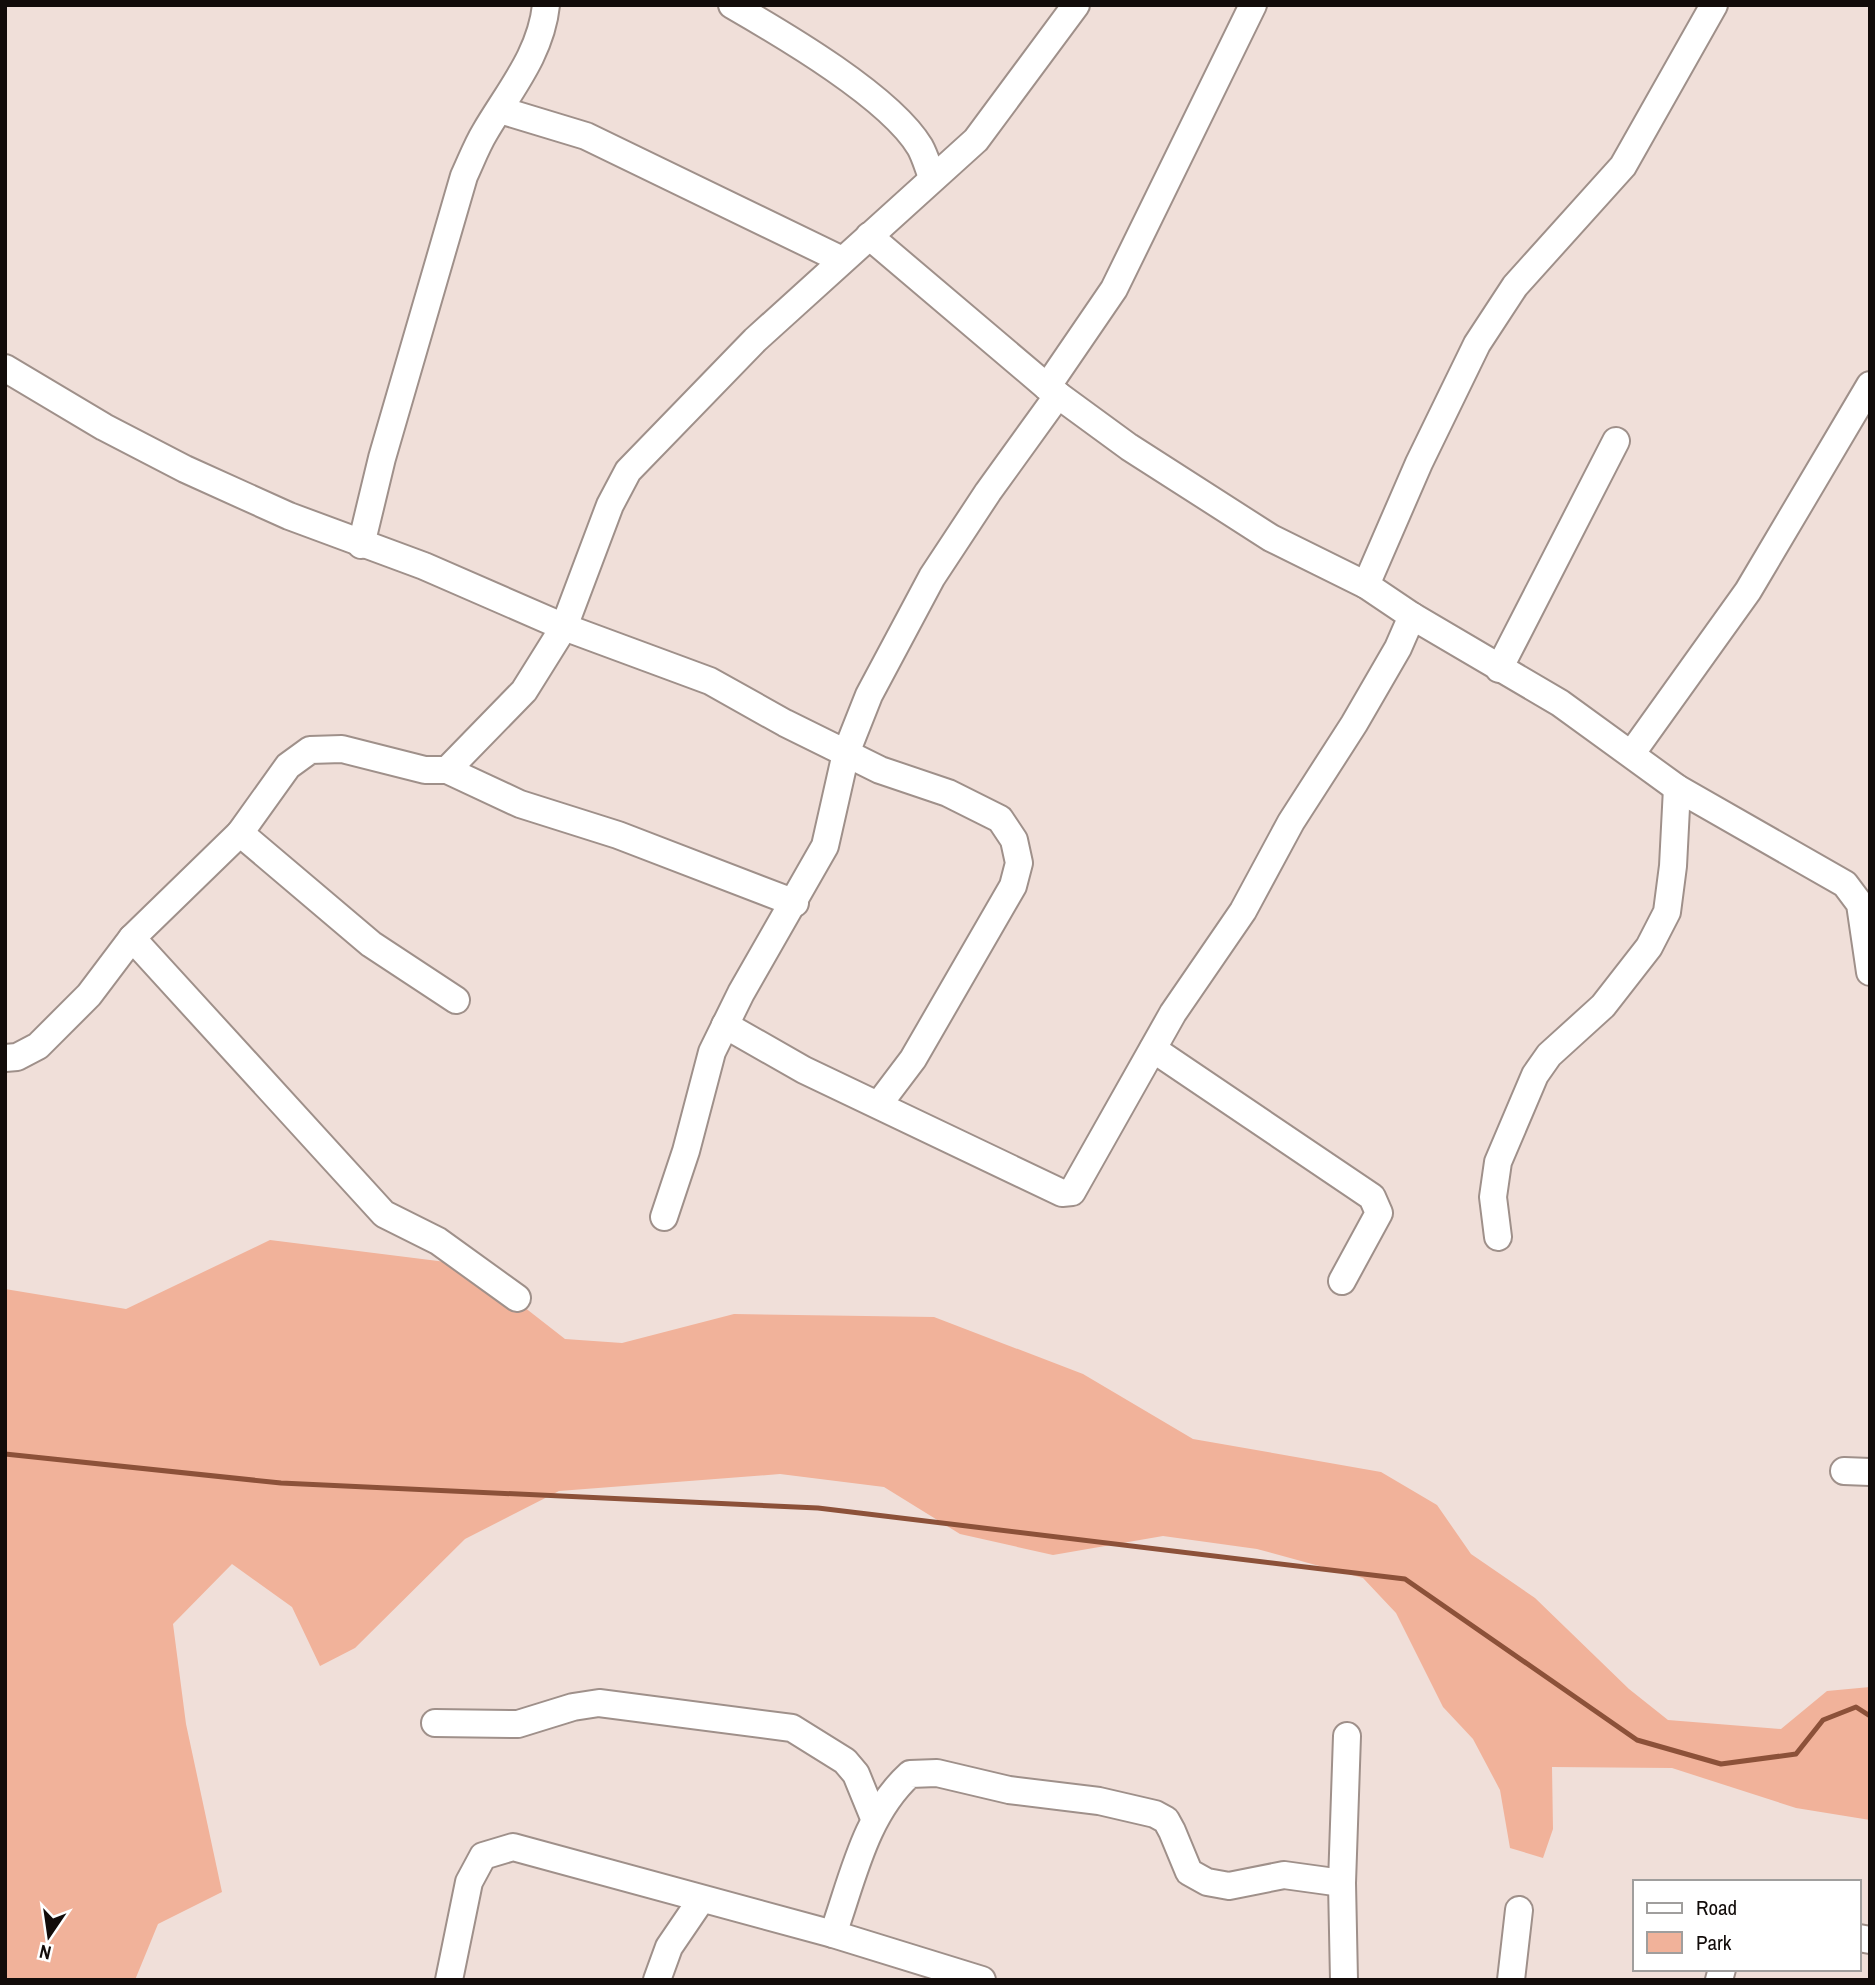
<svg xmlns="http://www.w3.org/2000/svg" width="1875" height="1985" viewBox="0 0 1875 1985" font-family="'Archivo Narrow',sans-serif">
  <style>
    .green { fill: #f1b29a }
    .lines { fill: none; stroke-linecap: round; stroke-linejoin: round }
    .stream { stroke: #8c5139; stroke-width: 5 }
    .minor-casing { stroke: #9f908a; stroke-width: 30 }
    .minor { stroke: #fff; stroke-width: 26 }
  </style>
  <rect width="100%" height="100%" fill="#f0dfd9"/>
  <path class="green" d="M 270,1240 L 470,1265 L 565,1339 L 622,1343 L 734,1314 L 934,1317 L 1083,1374 L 1193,1439 L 1381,1472 L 1437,1505 L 1471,1554 L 1535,1598 L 1629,1689 L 1668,1720 L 1781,1729 L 1827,1691 L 1870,1687 L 1870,1820 L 1796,1808 L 1672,1768 L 1552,1767 L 1553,1829 L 1543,1858 L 1510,1848 L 1500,1790 L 1473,1739 L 1443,1707 L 1396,1613 L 1363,1578 L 1257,1549 L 1163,1536 L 1053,1555 L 960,1534 L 884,1487 L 780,1474 L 559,1491 L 465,1539 L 355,1648 L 320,1666 L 292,1607 L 232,1564 L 173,1624 L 186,1724 L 222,1892 L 158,1924 L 135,1980 L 5,1980 L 5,1289 L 126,1309 Z"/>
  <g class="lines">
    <path class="stream" d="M 5,1454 L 281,1483 L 818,1508 L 1405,1579 L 1637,1740 L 1721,1764 L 1796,1754 L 1823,1720 L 1856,1707 L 1870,1716"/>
    <defs>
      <g id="minor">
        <path d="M 732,5 C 784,35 890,97 920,147 C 925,156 928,167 932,177"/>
        <path d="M 500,110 L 586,136 L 842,260"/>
        <path d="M 869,236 L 1047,387 L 1129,447 L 1271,538 L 1366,585 L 1412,616 L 1560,703 L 1677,788 L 1845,884 L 1860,904 L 1870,972"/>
        <path d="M 5,368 L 104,427 L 185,469 L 289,516 L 424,566 L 564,627 L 710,681 L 785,723 L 880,770 L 948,793 L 1000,819 L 1014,840 L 1019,863 L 1013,886 L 913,1059 L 879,1104"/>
        <path d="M 1047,387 L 1114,289 L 1253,5"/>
        <path d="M 361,545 L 382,458 L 464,176 C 471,161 477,145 485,132 C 509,91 541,54 546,5"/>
        <path d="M 1366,585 L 1419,463 L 1477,344 L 1515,286 L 1623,166 L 1714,5"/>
        <path d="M 1499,669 L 1616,441"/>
        <path d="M 1632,753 L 1748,591 L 1870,385"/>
        <path d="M 447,770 L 524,691 L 564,627 L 610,505 L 628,471 L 755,340 L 976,140 L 1076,5"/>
        <path d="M 240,833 L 371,944 L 456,1000"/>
        <path d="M 132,938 L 384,1214 L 438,1241 L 517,1298"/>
        <path d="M 725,1025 L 804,1070 L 1062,1193 L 1072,1192 L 1173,1013 L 1243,911 L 1291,822 L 1354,724 L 1398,648 L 1412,616"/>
        <path d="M 1153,1049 L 1372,1197 L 1379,1213 L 1342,1281"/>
        <path d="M 5,1058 L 17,1057 L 38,1046 L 89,995 L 132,938 L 240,833 L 288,766 L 310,750 L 342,749 L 425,770 L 447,770 L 520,804 L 618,835 L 795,903"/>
        <path d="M 664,1217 L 686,1151 L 712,1052 L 741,993 L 825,846 L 846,753 L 869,695 L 932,577 L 988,492 L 1058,395"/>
        <path d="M 1498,1237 L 1493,1197 L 1498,1162 L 1535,1075 L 1549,1055 L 1603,1006 L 1649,947 L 1667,912 L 1673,866 L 1677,788"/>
        <path d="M 1844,1471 L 1870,1472"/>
        <path d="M 435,1723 L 518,1724 L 573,1707 L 599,1703 L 792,1728 L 845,1761 L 856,1774 L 874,1818"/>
        <path d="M 833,1934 C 853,1878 865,1815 910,1774 L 937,1773 L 1009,1790 L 1099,1801 L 1155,1814 L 1166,1820 L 1172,1831 L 1189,1872 L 1207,1882 L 1229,1886 L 1284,1875 L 1342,1883"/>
        <path d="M 1859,1938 L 1870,1940"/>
        <path d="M 449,1980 L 469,1882 L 483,1856 L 513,1847 L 833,1934 L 982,1980"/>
        <path d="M 657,1980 L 669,1947 L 701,1900"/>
        <path d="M 1344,1980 L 1342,1883 L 1347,1736"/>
        <path d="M 1511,1980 L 1519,1910"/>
        <path d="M 1719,1980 L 1722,1969"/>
      </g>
    </defs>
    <use href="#minor" class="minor-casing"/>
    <use href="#minor" class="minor"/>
  </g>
  <rect width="1875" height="1985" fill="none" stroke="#120c0a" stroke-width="14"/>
  <rect x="1633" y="1880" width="228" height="91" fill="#ffffff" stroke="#a09e9d" stroke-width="2"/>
  <rect x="1647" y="1903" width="35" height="10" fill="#ffffff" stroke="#a09e9d" stroke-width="2"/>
  <text x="1696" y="1915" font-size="21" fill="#120c0a">Road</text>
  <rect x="1647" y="1932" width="35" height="21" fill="#f1b29a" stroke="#a09e9d" stroke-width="2"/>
  <text x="1696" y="1950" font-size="21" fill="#120c0a">Park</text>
  <g transform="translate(49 1936) rotate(193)" stroke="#ffffff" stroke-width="5" paint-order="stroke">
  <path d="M0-5L12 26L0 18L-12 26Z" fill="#120c0a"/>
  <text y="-10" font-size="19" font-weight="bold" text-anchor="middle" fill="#120c0a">N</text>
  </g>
</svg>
